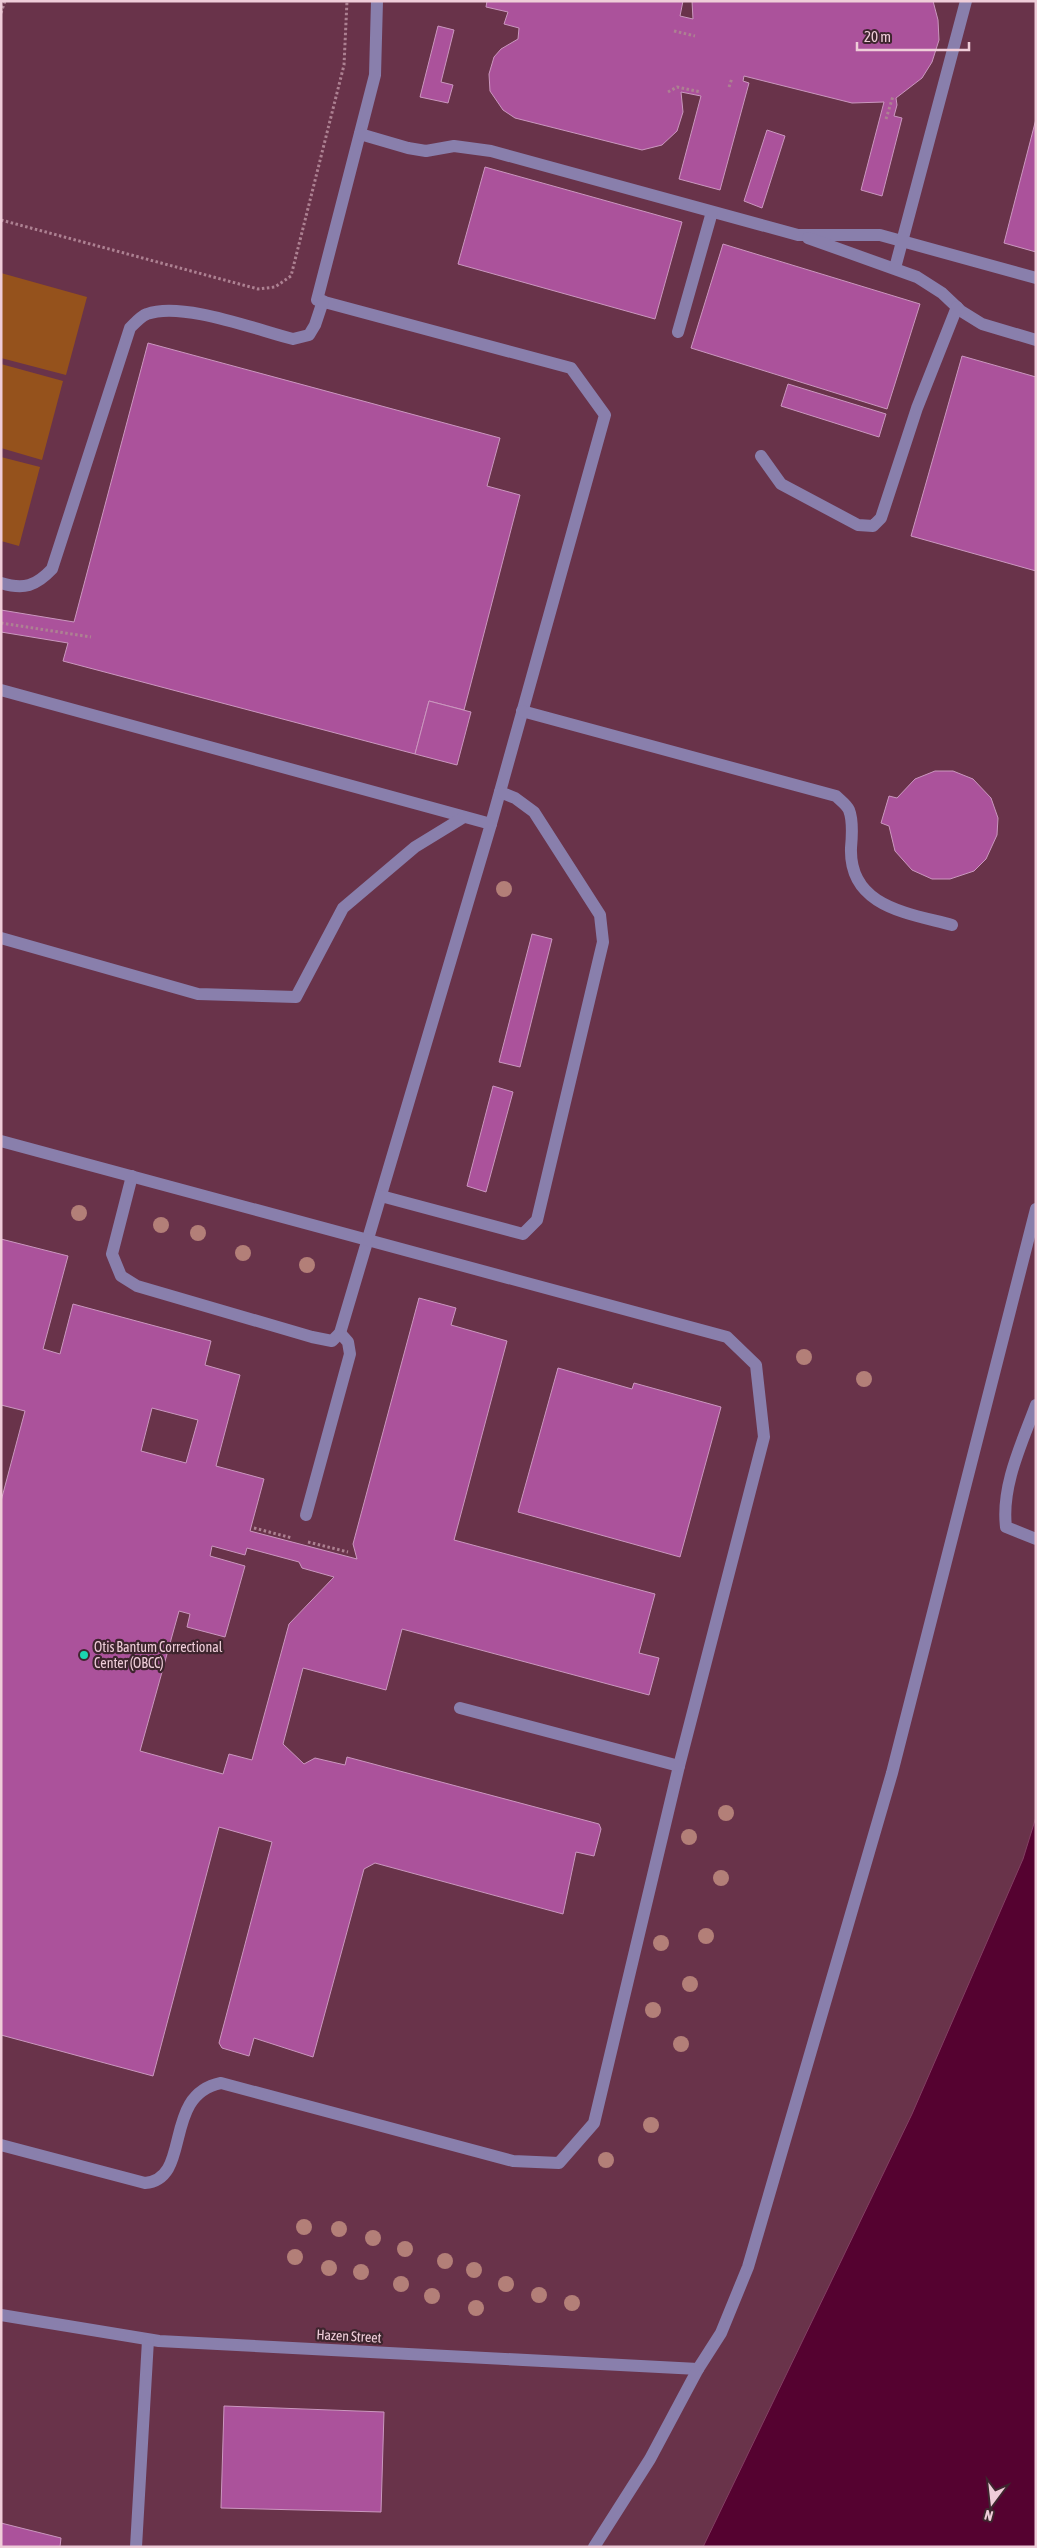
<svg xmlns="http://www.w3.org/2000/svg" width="1037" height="2548" viewBox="0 0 1037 2548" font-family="'Asap Condensed',sans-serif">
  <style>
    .green { fill: #95521c }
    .water { fill: #550230; stroke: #833f63 }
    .building { fill: #ab529b; stroke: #cb97bf; fill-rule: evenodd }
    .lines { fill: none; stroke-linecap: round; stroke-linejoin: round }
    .path { stroke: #ad8192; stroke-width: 3; stroke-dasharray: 2.5 2.5; stroke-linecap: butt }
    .minor { stroke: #897fac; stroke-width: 12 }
    .tree { fill: #b37f78 }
    .poi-dot { fill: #1bd5b1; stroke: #3e252e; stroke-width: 2 }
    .labels { text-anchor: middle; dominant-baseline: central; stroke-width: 4.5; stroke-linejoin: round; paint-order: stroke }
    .poi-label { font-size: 14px; fill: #efcdd9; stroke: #3e252e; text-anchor: start }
    .street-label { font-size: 14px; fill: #efcdd9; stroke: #3e252e }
  </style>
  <rect width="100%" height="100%" fill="#69334a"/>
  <g class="green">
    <path d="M 1,273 L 87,297 L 66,375 L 1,358 Z"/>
    <path d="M 1,364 L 63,381 L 42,460 L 1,448 Z"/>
    <path d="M 1,457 L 40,467 L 19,546 L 1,541 Z"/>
  </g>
  <path class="water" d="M 1036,1817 L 1036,2547 L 703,2547 L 912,2114 L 1023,1859 Z"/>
  <g class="building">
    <path d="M 487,1 L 683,1 L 680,16 L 693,19 L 692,1 L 933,1 L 938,20 L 939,40 L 932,62 L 922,78 L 896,98 L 897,105 L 894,116 L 902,118 L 882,196 L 861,190 L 884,102 L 852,103 L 744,76 L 743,81 L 749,83 L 720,190 L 679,179 L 701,96 L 681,92 L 683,112 L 677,131 L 662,145 L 642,150 L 515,118 L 503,110 L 490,91 L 489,74 L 494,57 L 501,49 L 518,39 L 519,28 L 504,24 L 508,12 L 486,7 Z"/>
    <path d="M 438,26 L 454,30 L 441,82 L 453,85 L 448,103 L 420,97 Z"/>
    <path d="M 1036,119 L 1036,252 L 1004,243 Z"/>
    <path d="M 767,130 L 785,136 L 762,208 L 744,201 Z"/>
    <path d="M 485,167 L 682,222 L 655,319 L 458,264 Z"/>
    <path d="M 723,244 L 920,304 L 887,409 L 691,348 Z"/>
    <path d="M 148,343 L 500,438 L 487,486 L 520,495 L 464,710 L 429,701 L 415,754 L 63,661 L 68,643 L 1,632 L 1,610 L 74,622 Z"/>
    <path d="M 962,356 L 1036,377 L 1036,571 L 911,536 Z"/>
    <path d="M 788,384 L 886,414 L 879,437 L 781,406 Z"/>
    <path d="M 429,701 L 471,712 L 457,765 L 415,754 Z"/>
    <path d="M 935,771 L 953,771 L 973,779 L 991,798 L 998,818 L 997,835 L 986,859 L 974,871 L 950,879 L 932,879 L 912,870 L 895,851 L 889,826 L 881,823 L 889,796 L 897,798 L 915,779 Z"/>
    <path d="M 532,934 L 552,939 L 520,1067 L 499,1062 Z"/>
    <path d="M 493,1086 L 513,1092 L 486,1192 L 467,1186 Z"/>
    <path d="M 1,1239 L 68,1256 L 43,1349 L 60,1354 L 73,1304 L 211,1341 L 205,1365 L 240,1375 L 216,1466 L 264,1479 L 250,1531 L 357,1559 L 353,1544 L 419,1298 L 456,1308 L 451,1325 L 507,1341 L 454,1540 L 655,1594 L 639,1653 L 659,1658 L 649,1695 L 402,1629 L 386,1690 L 303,1668 L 283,1744 L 304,1764 L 315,1758 L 345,1765 L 347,1757 L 599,1824 L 601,1829 L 594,1856 L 576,1852 L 563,1914 L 375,1863 L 364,1869 L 313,2057 L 254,2038 L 249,2056 L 222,2048 L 219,2043 L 272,1842 L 219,1827 L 153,2076 L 1,2035 L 1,1501 L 25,1411 L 1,1405 ZM 152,1408 L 198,1420 L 186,1463 L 141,1451 ZM 212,1546 L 245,1555 L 247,1548 L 299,1562 L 302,1568 L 334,1577 L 289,1624 L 252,1760 L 229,1754 L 223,1774 L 140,1751 L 179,1611 L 190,1614 L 187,1627 L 225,1637 L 245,1566 L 210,1556 Z"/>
    <path d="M 558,1368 L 632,1389 L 634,1383 L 721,1407 L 680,1557 L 518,1512 Z"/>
    <path d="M 224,2406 L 384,2412 L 381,2512 L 221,2508 Z"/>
    <path d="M 1,2523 L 61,2538 L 60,2547 L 1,2547 Z"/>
  </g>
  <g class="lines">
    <g class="path">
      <path d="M 1,13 L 5,1"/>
      <path d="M 674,31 L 695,36"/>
      <path d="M 729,87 L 732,78"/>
      <path d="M 668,92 L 677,87 L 701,92"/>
      <path d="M 886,119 L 893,96"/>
      <path d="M 1,220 L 258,289 L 275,287 L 291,276 L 344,65 L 347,1"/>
      <path d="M 1,623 L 91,637"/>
      <path d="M 254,1528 L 292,1538"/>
      <path d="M 308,1542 L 348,1552"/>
    </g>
    <g class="minor">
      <path d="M 377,1 L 375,75 L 317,300 L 571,368 L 605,415 L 491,824"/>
      <path d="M 360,134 L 408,148 L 426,151 L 454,146 L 491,151 L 798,235 L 880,235 L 1036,278"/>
      <path d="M 808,238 L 917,277 L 942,293 L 961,311 L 982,324 L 1036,340"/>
      <path d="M 895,268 L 966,1"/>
      <path d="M 678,332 L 712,212"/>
      <path d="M 761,456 L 781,484 L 858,525 L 873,526 L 881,518 L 917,408 L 957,307"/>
      <path d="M 1,583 C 24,590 36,586 52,569 L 130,328 C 135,323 141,316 147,314 C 182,301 257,330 293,339 L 309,335 L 315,325 L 323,301"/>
      <path d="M 1,690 L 491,824 L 340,1333 L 332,1341 L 312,1337 L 137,1286 L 121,1276 L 112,1254 L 132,1176"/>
      <path d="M 522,711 L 836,796 C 840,800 847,805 849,810 C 853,820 852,837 851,848 C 849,907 908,913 952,925"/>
      <path d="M 1,938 L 198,994 L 296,997 L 343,908 L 415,847 L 464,817"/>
      <path d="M 1,1141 L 727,1337 L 756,1365 L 764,1437 L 679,1766 L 594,2123 L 559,2163 L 513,2161 L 221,2083 C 161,2095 193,2179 145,2183 L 1,2145"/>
      <path d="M 381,1196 L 523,1234 L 537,1220 L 603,942 L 600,915 L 534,812 L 515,798 L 500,792"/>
      <path d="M 1036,1405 C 1022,1443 1001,1486 1006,1527 L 1036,1539"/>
      <path d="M 306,1515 L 350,1354 L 348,1342 L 340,1333"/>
      <path d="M 460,1708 L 679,1766"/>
      <path d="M 1,2315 L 159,2341 L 698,2369"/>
      <path d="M 136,2547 L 148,2340"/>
      <path d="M 594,2547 L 650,2459 L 698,2369 L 721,2333 L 748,2267 L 892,1773 L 1036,1209"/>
    </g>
  </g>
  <g class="tree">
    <circle cx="504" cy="889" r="8"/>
    <circle cx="79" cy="1213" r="8"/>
    <circle cx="161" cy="1225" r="8"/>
    <circle cx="198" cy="1233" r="8"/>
    <circle cx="243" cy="1253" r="8"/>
    <circle cx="307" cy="1265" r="8"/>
    <circle cx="804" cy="1357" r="8"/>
    <circle cx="864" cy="1379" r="8"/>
    <circle cx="726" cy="1813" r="8"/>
    <circle cx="689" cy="1837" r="8"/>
    <circle cx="721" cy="1878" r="8"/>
    <circle cx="706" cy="1936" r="8"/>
    <circle cx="661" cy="1943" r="8"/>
    <circle cx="690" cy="1984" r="8"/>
    <circle cx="653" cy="2010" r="8"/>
    <circle cx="681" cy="2044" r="8"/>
    <circle cx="651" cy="2125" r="8"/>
    <circle cx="606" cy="2160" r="8"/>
    <circle cx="304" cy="2227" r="8"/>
    <circle cx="339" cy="2229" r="8"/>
    <circle cx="373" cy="2238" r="8"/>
    <circle cx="405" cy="2249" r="8"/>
    <circle cx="295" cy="2257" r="8"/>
    <circle cx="445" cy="2261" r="8"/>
    <circle cx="329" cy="2268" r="8"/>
    <circle cx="474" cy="2270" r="8"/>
    <circle cx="361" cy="2272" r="8"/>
    <circle cx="401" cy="2284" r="8"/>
    <circle cx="506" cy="2284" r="8"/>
    <circle cx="539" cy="2295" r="8"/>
    <circle cx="432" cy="2296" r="8"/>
    <circle cx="572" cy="2303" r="8"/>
    <circle cx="476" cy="2308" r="8"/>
  </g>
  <circle class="poi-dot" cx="84" cy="1655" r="5"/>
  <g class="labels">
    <g class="poi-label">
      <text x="94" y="1647">Otis Bantum Correctional<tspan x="94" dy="16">Center (OBCC)</tspan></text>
    </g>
    <g class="street-label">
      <text transform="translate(349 2336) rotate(3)">Hazen Street</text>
    </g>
  </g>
  <rect width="1037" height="2548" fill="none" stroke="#efcdd9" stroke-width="5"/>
  <g transform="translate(992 2503) rotate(195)" stroke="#3e252e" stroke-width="4" paint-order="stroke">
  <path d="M0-4L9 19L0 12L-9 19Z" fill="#efcdd9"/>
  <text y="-8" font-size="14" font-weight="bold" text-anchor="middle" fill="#efcdd9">N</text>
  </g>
  <path d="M857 42v8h112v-8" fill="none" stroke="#efcdd9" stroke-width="2.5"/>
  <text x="864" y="42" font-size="15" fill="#efcdd9" stroke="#3e252e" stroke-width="4" paint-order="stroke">20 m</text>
</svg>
